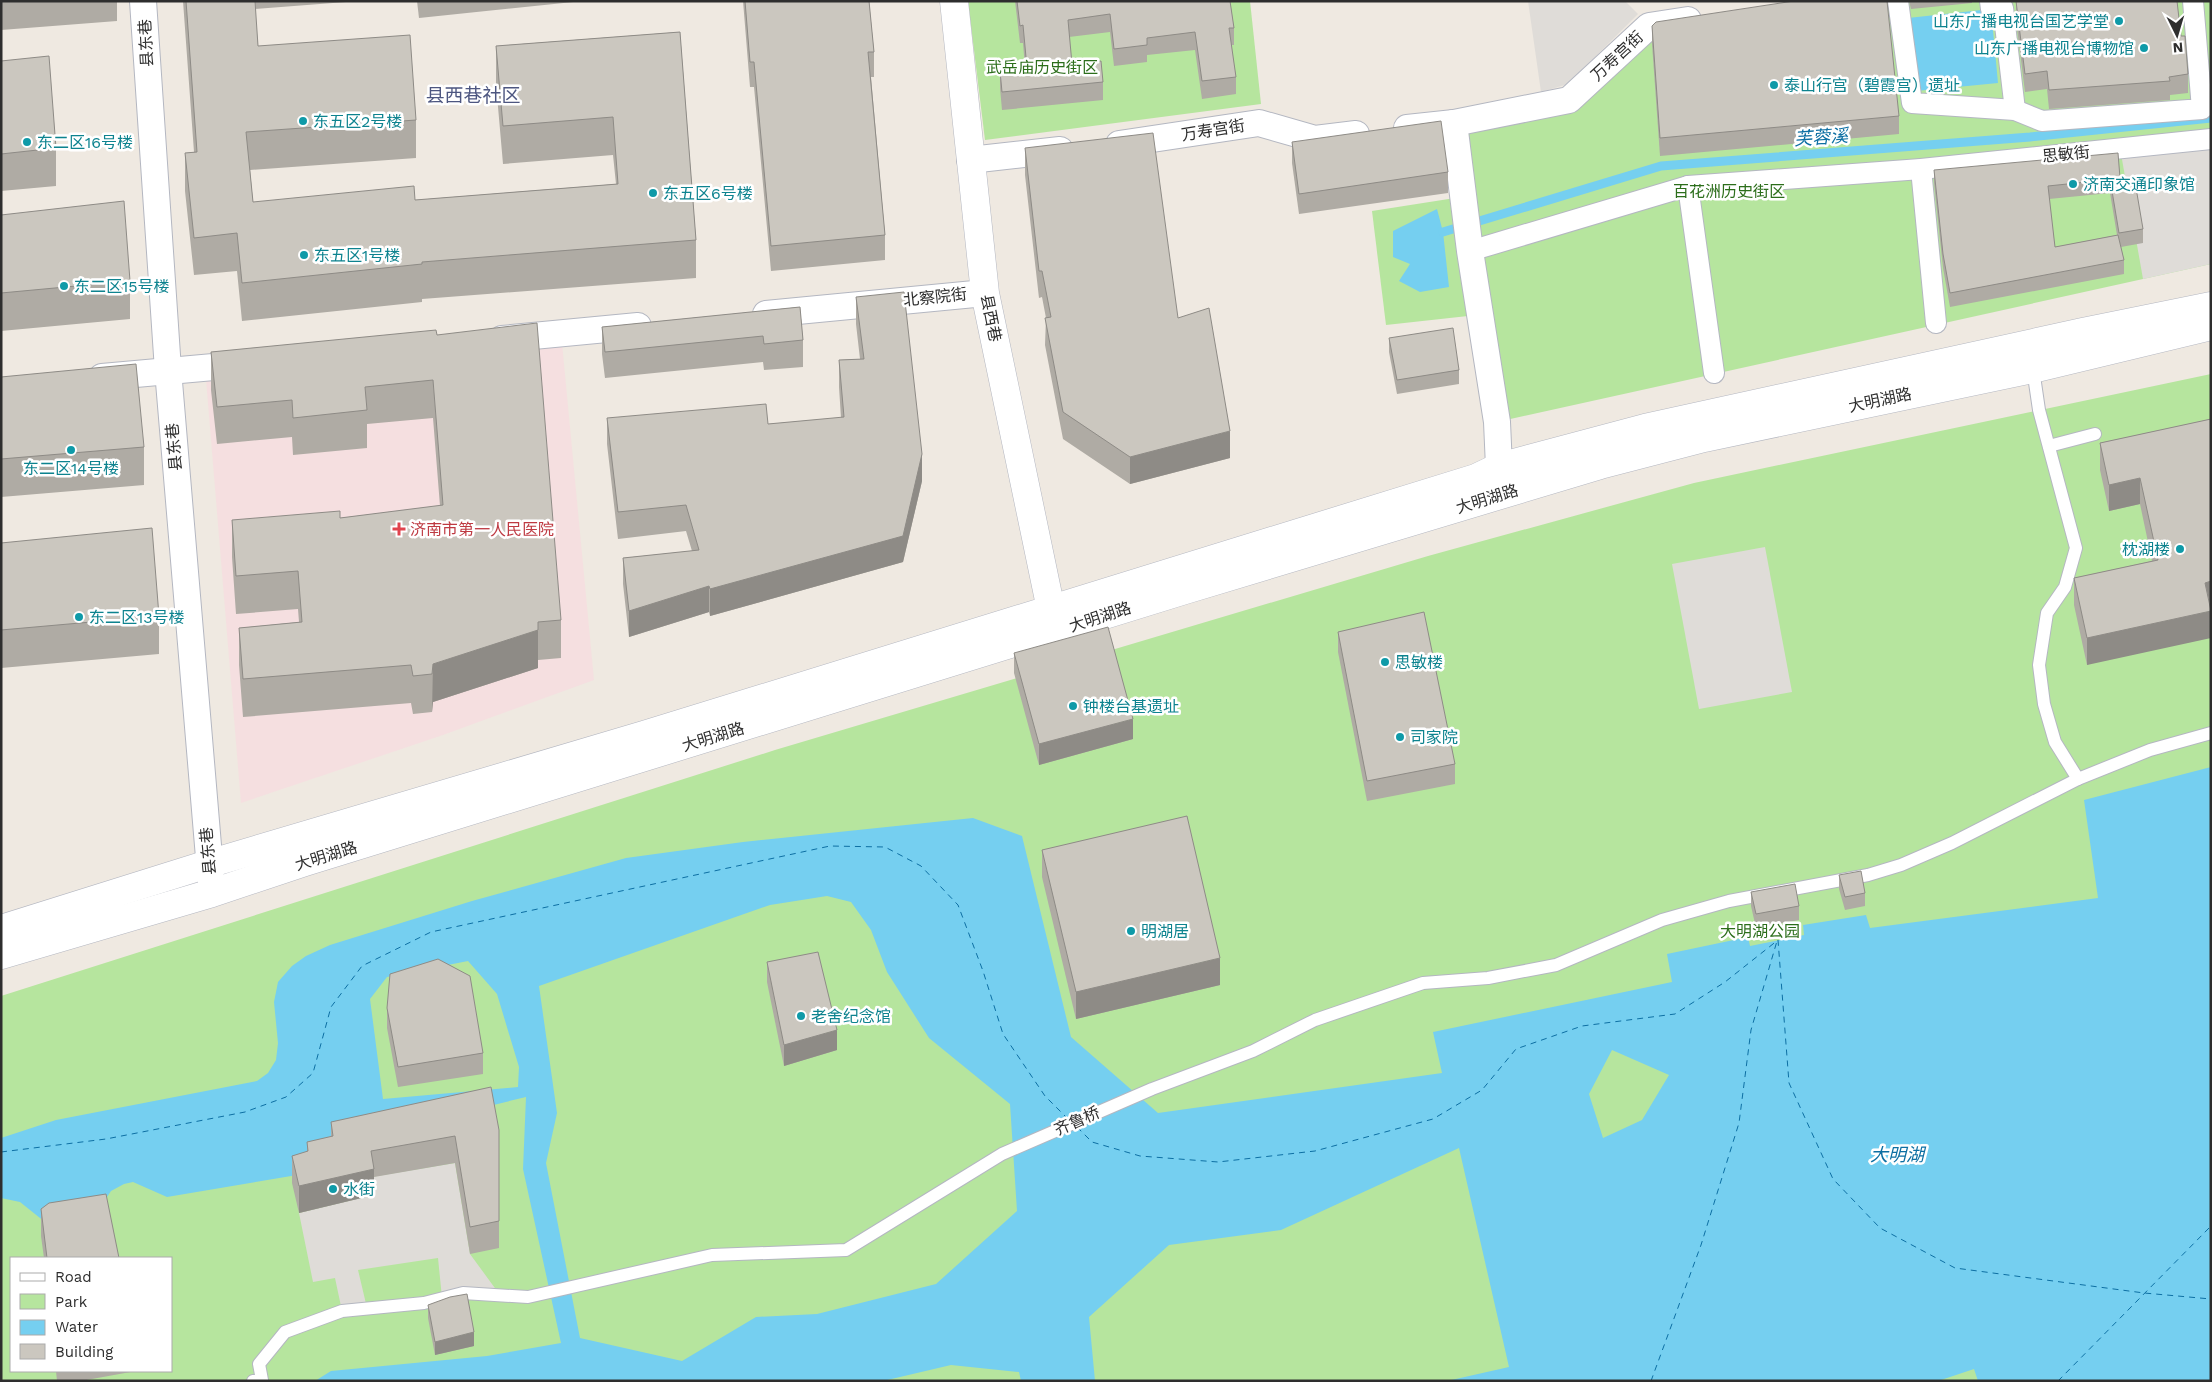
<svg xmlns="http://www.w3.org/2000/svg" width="2212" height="1382" viewBox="0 0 2212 1382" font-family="'Work Sans','Noto Sans SC',sans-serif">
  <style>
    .medical { fill: #f5dfe0 }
    .green { fill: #b6e59e; fill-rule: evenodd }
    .plaza { fill: #dfdcd8 }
    .water { fill: #75cff0; fill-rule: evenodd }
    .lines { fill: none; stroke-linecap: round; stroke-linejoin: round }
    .stream { stroke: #75cff0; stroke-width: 9 }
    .ferry { stroke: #0d6fa3; stroke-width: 1; stroke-dasharray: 6 5; stroke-linecap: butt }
    .service-casing { stroke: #b4b7c1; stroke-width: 14 }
    .pedestrian-casing { stroke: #b4b7c1; stroke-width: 22 }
    .minor-casing { stroke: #b4b7c1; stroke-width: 28 }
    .secondary-casing { stroke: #b4b7c1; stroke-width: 29 }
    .service { stroke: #fff; stroke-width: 12 }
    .pedestrian { stroke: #fff; stroke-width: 20 }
    .minor { stroke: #fff; stroke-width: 26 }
    .secondary { stroke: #fff; stroke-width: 28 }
    .wall { fill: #afaba4; fill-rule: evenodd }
    .shaded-wall { fill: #8e8b86 }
    .building { fill: #cbc7bf; stroke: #8e8b86 }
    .culture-dot { fill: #0f9aa8; stroke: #fff; stroke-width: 2 }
    .health-dot { fill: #e0444e; stroke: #fff; stroke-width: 2 }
    .labels { text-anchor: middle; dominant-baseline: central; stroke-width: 5; stroke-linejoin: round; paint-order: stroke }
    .culture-label { font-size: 16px; fill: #0d838f; stroke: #fff; text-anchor: start }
    .street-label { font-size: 16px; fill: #2e2e2e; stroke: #fff }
    .park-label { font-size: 16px; fill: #2c6e1b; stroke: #fff }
    .health-label { font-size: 16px; fill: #be3a42; stroke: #fff; text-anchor: start }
    .water-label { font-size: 18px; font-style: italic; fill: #0d6fa3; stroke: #fff }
    .quarter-label { font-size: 19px; fill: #4d5680; stroke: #fff }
  </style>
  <rect width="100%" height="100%" fill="#efe9e1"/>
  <path class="medical" d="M 562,343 L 594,680 L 443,735 L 241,803 L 206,379 Z"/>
  <g class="green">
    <path d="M 968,1 L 1250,1 L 1261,104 L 985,140 Z"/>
    <path d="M 1815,1 L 2211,1 L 2211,264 L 1497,422 L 1454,123 L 1569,100 L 1649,26 Z"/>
    <path d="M 1455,198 L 1468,316 L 1386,325 L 1372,211 Z"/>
    <path d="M 2211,374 L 2211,1381 L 1,1381 L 1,996 L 775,750 L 1428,556 L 1694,483 ZM 11,1258 L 171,1258 L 171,1371 L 11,1371 Z"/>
  </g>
  <g class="plaza">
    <path d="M 1528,1 L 1625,1 L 1638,14 L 1568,84 L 1541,92 Z"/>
    <path d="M 2211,139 L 2211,264 L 2143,279 L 2120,148 Z"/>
    <path d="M 1765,547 L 1792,692 L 1699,709 L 1672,564 Z"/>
    <path d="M 455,1163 L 470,1254 L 500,1295 L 442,1298 L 438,1258 L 358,1270 L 367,1308 L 342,1311 L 335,1278 L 313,1282 L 299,1213 L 373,1195 L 371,1177 Z"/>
  </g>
  <g class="water">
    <path d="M 1991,9 L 1998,83 L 1916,91 L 1908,18 Z"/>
    <path d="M 1437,209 L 1443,232 L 1449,287 L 1420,292 L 1399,281 L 1410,264 L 1393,257 L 1393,231 Z"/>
    <path d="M 2211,767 L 2211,1381 L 1978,1381 L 1974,1369 L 1938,1381 L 1447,1381 L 1509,1367 L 1459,1148 L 1281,1230 L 1169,1245 L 1089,1317 L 1095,1381 L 1021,1381 L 1019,1372 L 951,1365 L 883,1381 L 315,1381 L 331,1371 L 487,1356 L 561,1343 L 523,1169 L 526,1097 L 386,1131 L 303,1174 L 167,1197 L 133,1182 L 124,1184 L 111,1191 L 99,1209 L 45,1222 L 20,1202 L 1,1198 L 1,1138 L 56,1120 L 257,1081 L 268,1073 L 276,1060 L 278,1043 L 274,1002 L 278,982 L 292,966 L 306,956 L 330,945 L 472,901 L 626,858 L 743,842 L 973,818 L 1022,836 L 1071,1037 L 1158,1113 L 1442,1073 L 1433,1032 L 1672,982 L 1667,954 L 1748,937 L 1750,946 L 1804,935 L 1803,925 L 1866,915 L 1870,928 L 2098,898 L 2084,800 ZM 827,896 L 851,902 L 871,930 L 887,972 L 929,1038 L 1010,1104 L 1017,1211 L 936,1284 L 817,1314 L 756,1317 L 682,1361 L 580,1338 L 546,1163 L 557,1113 L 539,986 L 770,905 ZM 468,961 L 497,994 L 519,1067 L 518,1087 L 383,1099 L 370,999 L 387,977 ZM 1612,1050 L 1669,1075 L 1642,1120 L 1603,1138 L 1589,1094 Z"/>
  </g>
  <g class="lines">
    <path class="stream" d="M 1443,232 L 1661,166 L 2030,137 L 2211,118"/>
    <g class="ferry">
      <path d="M 1077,1127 L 1092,1142 L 1140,1156 L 1218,1162 L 1315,1151 L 1433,1119 L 1482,1090 L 1516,1049 L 1582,1026 L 1675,1014 L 1725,982 L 1778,940 L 1789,1083 L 1833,1179 L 1880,1228 L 1955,1268 L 2144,1293 L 2211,1299"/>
      <path d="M 1,1152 L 106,1139 L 245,1112 L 286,1097 L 313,1073 L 331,1007 L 362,966 L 431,932 L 830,846 L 885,847 L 921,866 L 958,905 L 983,971 L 1003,1034 L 1045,1096 L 1068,1119"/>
      <path d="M 1651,1381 L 1701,1245 L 1739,1123 L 1751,1030 L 1777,941"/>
      <path d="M 2058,1381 L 2211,1226"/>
    </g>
    <defs>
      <g id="service">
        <path d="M 2033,369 L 2039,410 L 2076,548 L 2065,587 L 2047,613 L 2039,665 L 2044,704 L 2055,742 L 2078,779"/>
        <path d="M 2049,446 L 2095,434"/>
        <path d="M 253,1381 L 262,1380 L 259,1364 L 285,1332 L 342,1311 L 424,1303 L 463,1293 L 528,1297 L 712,1255 L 846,1250 L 1002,1154 L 1152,1089 L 1253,1051 L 1315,1020 L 1423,983 L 1488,978 L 1556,965 L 1662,920 L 1729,901 L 1868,875 L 1901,865 L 1952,843 L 2078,779 L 2150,750 L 2211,733"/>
      </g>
      <g id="pedestrian">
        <path d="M 1898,1 L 1912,103 L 2015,110 L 2042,121 L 2202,109 L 2193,1"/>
        <path d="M 1990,1 L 1991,9 L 2003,8 L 2015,110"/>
        <path d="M 1921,169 L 1936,323"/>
        <path d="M 1688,186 L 1714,373"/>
        <path d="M 1470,251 L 1688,186 L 1921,169 L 2211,139"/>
      </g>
      <g id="minor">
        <path d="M 143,1 L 168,370 L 212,893"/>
        <path d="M 1454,123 L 1470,251 L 1497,422 L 1499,467"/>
        <path d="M 1407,128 L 1454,123 L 1569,100 L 1649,26 L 1688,20"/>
        <path d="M 1119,144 L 1259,123 L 1315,139 L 1356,134"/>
        <path d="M 970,160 L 1060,150"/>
        <path d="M 766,314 L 985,293"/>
        <path d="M 502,339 L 638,326"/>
        <path d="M 102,377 L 247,364"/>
      </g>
      <g id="secondary">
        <path d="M 954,1 L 985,293 L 1054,624"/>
        <path d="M 1,929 L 208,864 L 644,735 L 1476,478 L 1499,467 L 1645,428 L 2083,332 L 2211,306"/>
        <path d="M 1,955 L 212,893 L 305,862 L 1185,590 L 1600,465 L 1704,438 L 2033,369 L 2211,326"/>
      </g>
    </defs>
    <use href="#service" class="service-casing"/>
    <use href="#pedestrian" class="pedestrian-casing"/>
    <use href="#minor" class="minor-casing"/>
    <use href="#secondary" class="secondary-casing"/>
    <use href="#service" class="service"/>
    <use href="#pedestrian" class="pedestrian"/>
    <use href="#minor" class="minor"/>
    <use href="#secondary" class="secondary"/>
  </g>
  <g class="wall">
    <path d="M 1,1 L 117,1 L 117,21 L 1,30 Z"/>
    <path d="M 183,1 L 359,1 L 255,9 L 258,46 L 416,120 L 416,158 L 250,170 L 253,202 L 415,200 L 616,184 L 613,155 L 503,164 L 496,84 L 496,46 L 680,32 L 696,240 L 696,278 L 422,299 L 422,302 L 242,321 L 237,271 L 194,275 L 185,191 L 185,153 L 194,152 Z"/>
    <path d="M 417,1 L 583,1 L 419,18 Z"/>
    <path d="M 743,1 L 869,1 L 874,52 L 874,77 L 871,77 L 885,235 L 885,260 L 771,271 L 754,87 L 750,87 Z"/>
    <path d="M 1015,1 L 1230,1 L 1234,28 L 1234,45 L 1231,45 L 1236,77 L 1236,94 L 1202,99 L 1195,50 L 1147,55 L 1147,62 L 1114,66 L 1110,32 L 1069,37 L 1072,64 L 1103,82 L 1103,100 L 1002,110 L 1000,88 L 1000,71 L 1025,68 L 1023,43 L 1020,43 Z"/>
    <path d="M 1909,1 L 1972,1 L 1972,3 L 1911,9 Z"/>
    <path d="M 2016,1 L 2181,36 L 2188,74 L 2188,93 L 2170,95 L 2170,100 L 2049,109 L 2047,89 L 2025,92 L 2016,20 Z"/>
    <path d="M 1652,26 L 1899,116 L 1899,134 L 1660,156 L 1652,44 Z"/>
    <path d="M 1,61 L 56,148 L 56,186 L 1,191 Z"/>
    <path d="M 1292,142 L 1448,172 L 1448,193 L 1299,214 L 1292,163 Z"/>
    <path d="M 1025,148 L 1178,318 L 1230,458 L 1130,484 L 1063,439 L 1045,345 L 1046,318 L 1042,297 L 1039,298 L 1025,175 Z"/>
    <path d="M 1934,170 L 2120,178 L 2143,229 L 2143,243 L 2121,247 L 2124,260 L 2124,274 L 1950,307 L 1943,268 L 1934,183 ZM 2110,193 L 2117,235 L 2055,247 L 2049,199 Z"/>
    <path d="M 1,215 L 130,281 L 130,319 L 1,331 Z"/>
    <path d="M 856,297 L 922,481 L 903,562 L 710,616 L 709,612 L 629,637 L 623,584 L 623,558 L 692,551 L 686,531 L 618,539 L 607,444 L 607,418 L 768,424 L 841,418 L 839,387 L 839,360 L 860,359 L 856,324 Z"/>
    <path d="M 800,307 L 803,340 L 803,367 L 764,370 L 763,362 L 605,378 L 602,354 L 602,327 Z"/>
    <path d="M 437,335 L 561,620 L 561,658 L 538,660 L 538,668 L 433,702 L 432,712 L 413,714 L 411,703 L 243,717 L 239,665 L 239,628 L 299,622 L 298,609 L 236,614 L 232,557 L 232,520 L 340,518 L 440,506 L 433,418 L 367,424 L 367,448 L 293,455 L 292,437 L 217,444 L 211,390 L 211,352 Z"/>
    <path d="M 1389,338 L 1459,370 L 1459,384 L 1397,394 L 1389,352 Z"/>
    <path d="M 1,377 L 144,447 L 144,485 L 1,497 Z"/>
    <path d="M 2211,419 L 2211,608 L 2087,665 L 2074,605 L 2074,578 L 2152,561 L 2140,504 L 2109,511 L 2100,470 L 2100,443 Z"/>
    <path d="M 1,543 L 159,616 L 159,654 L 1,668 Z"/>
    <path d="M 1338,632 L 1455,764 L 1455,784 L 1367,801 L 1338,652 Z"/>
    <path d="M 1014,653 L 1133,739 L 1039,765 L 1014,673 Z"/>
    <path d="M 1042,850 L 1220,985 L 1076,1019 L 1042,877 Z"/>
    <path d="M 1839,875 L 1865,893 L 1865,906 L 1845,910 L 1839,889 Z"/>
    <path d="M 1751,892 L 1799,906 L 1799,920 L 1756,928 L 1751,906 Z"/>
    <path d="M 767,962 L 837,1050 L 784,1066 L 767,982 Z"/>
    <path d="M 387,1008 L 483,1053 L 483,1074 L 398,1087 L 387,1028 Z"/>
    <path d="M 331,1122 L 499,1130 L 499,1248 L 470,1254 L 455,1163 L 374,1177 L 374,1195 L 299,1213 L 292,1183 L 292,1156 L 307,1152 L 307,1142 L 331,1137 Z"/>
    <path d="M 41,1209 L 119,1258 L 44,1258 L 41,1236 Z"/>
    <path d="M 428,1305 L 474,1346 L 435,1355 L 428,1318 Z"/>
    <path d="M 56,1371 L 136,1371 L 81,1381 L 57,1381 Z"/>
  </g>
  <g class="shaded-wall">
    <path d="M 1230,431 L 1230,458 L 1130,484 L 1130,457 Z"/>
    <path d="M 922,454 L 922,481 L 903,562 L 710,616 L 710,589 Z"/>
    <path d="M 2140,478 L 2140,504 L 2109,511 L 2109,485 Z"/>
    <path d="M 2211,581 L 2211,608 L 2205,583 Z"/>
    <path d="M 709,586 L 709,612 L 629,637 L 629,611 Z"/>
    <path d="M 2211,611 L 2211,638 L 2087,665 L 2087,638 Z"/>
    <path d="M 538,630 L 538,668 L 433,702 L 432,712 L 433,664 Z"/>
    <path d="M 1133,719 L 1133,739 L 1039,765 L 1039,744 Z"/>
    <path d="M 1220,958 L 1220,985 L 1076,1019 L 1076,992 Z"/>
    <path d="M 837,1030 L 837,1050 L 784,1066 L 784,1045 Z"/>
    <path d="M 374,1169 L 374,1195 L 299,1213 L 299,1186 Z"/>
    <path d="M 474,1332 L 474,1346 L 435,1355 L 435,1342 Z"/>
  </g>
  <g class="building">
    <path d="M 186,1 L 255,1 L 258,46 L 410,35 L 416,120 L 246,132 L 253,202 L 414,186 L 415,200 L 618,184 L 613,117 L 503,126 L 496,46 L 680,32 L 696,240 L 422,262 L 422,264 L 242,283 L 237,233 L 194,238 L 185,153 L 197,152 Z"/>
    <path d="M 745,1 L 869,1 L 874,52 L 868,52 L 885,235 L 771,246 L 754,62 L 750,62 Z"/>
    <path d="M 1017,1 L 1230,1 L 1234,28 L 1229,28 L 1236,77 L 1202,81 L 1195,32 L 1147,38 L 1147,45 L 1114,49 L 1110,14 L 1068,20 L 1072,64 L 1101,61 L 1103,82 L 1002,92 L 1000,71 L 1027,68 L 1023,25 L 1020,26 Z"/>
    <path d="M 1794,1 L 1887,1 L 1899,116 L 1660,138 L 1652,26 L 1656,22 Z"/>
    <path d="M 2016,1 L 2177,1 L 2181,36 L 2185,36 L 2188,74 L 2169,77 L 2170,81 L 2049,90 L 2047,71 L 2025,74 Z"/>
    <path d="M 49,56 L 56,148 L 1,154 L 1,61 Z"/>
    <path d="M 1441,121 L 1448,172 L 1299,194 L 1292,142 Z"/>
    <path d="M 1153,133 L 1178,318 L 1209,308 L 1230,431 L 1130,457 L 1063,412 L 1045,318 L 1051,317 L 1042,271 L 1039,271 L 1025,148 Z"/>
    <path d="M 2118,153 L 2120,178 L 2134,176 L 2143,229 L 2119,233 L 2110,179 L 2115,179 L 2048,186 L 2055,247 L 2118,235 L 2124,260 L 1950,293 L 1943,254 L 1934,170 Z"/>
    <path d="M 124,201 L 130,281 L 1,293 L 1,215 Z"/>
    <path d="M 904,292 L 922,454 L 903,536 L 710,589 L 709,586 L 629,611 L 623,558 L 699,550 L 686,505 L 618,512 L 607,418 L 766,404 L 768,424 L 844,417 L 839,360 L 864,359 L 856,297 Z"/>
    <path d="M 800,307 L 803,340 L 764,344 L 763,336 L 605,352 L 602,327 Z"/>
    <path d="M 537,323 L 561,620 L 538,622 L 538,630 L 433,664 L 432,674 L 413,676 L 411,665 L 243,679 L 239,628 L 302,622 L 298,571 L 236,576 L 232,520 L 340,511 L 340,518 L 443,505 L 433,380 L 365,387 L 367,410 L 293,418 L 292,400 L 217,407 L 211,352 L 436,330 L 437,335 Z"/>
    <path d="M 1453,328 L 1459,370 L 1397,380 L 1389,338 Z"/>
    <path d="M 136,364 L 144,447 L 1,459 L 1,377 Z"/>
    <path d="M 2211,419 L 2211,581 L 2205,583 L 2211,611 L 2087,638 L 2074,578 L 2158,560 L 2140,478 L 2109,485 L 2100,443 Z"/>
    <path d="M 152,528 L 159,616 L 1,630 L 1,543 Z"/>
    <path d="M 1424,612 L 1455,764 L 1367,781 L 1338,632 Z"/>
    <path d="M 1108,627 L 1133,719 L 1039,744 L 1014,653 Z"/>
    <path d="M 1187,816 L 1220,958 L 1076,992 L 1042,850 Z"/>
    <path d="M 1861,871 L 1865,893 L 1845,897 L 1839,875 Z"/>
    <path d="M 1795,884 L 1799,906 L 1756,914 L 1751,892 Z"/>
    <path d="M 818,952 L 837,1030 L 784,1045 L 767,962 Z"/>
    <path d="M 438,959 L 470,976 L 483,1053 L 398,1067 L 387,1008 L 390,974 Z"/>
    <path d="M 491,1087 L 499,1130 L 499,1221 L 470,1227 L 455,1136 L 371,1151 L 374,1169 L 299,1186 L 292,1156 L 308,1151 L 307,1142 L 333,1136 L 331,1122 Z"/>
    <path d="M 106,1194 L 119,1258 L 47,1258 L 41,1209 L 49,1203 Z"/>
    <path d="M 467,1294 L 474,1332 L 435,1342 L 428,1305 L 450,1297 Z"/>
  </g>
  <g class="culture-dot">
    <circle cx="2119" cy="21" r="5"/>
    <circle cx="2144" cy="48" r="5"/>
    <circle cx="1774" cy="85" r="5"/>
    <circle cx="303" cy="121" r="5"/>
    <circle cx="27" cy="142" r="5"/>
    <circle cx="2073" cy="184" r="5"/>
    <circle cx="653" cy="193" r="5"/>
    <circle cx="304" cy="255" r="5"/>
    <circle cx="64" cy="286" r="5"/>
    <circle cx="71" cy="450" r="5"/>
    <circle cx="2180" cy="549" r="5"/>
    <circle cx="79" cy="617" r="5"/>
    <circle cx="1385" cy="662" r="5"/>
    <circle cx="1073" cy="706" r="5"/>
    <circle cx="1400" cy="737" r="5"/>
    <circle cx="1131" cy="931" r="5"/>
    <circle cx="801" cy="1016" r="5"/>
    <circle cx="333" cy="1189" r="5"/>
  </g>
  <path class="health-dot" d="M396.5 521.5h5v5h5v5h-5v5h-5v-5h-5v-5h5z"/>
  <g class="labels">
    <g class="culture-label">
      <text x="2109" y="21" text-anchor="end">山东广播电视台国艺学堂</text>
      <text x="2134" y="48" text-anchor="end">山东广播电视台博物馆</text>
      <text x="1784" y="85">泰山行宫（碧霞宫）遗址</text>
      <text x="313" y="121">东五区2号楼</text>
      <text x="37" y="142">东二区16号楼</text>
      <text x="2083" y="184">济南交通印象馆</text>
      <text x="663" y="193">东五区6号楼</text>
      <text x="314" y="255">东五区1号楼</text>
      <text x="74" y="286">东二区15号楼</text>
      <text x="71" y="468" text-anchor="middle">东二区14号楼</text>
      <text x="2170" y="549" text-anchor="end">枕湖楼</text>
      <text x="89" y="617">东二区13号楼</text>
      <text x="1395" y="662">思敏楼</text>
      <text x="1083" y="706">钟楼台基遗址</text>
      <text x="1410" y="737">司家院</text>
      <text x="1141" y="931">明湖居</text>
      <text x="811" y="1016">老舍纪念馆</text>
      <text x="343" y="1189">水街</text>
    </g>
    <g class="street-label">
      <text transform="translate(146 43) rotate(-93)">县东巷</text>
      <text transform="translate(1617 56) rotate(-43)">万寿宫街</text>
      <text transform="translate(1213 130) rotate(-9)">万寿宫街</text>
      <text transform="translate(2066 154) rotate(-6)">思敏街</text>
      <text transform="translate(935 297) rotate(-6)">北察院街</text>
      <text transform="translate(991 318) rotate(79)">县西巷</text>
      <text transform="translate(1880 400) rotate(-12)">大明湖路</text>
      <text transform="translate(174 447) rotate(-95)">县东巷</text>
      <text transform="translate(1487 499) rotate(-17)">大明湖路</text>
      <text transform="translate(1100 617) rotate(-18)">大明湖路</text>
      <text transform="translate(713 737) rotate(-17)">大明湖路</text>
      <text transform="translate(208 851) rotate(-95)">县东巷</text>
      <text transform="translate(326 856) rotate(-17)">大明湖路</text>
      <text transform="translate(1077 1121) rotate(-24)">齐鲁桥</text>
    </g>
    <g class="park-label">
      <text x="1042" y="67">武岳庙历史街区</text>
      <text x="1729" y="191">百花洲历史街区</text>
      <text x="1760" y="931">大明湖公园</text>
    </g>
    <g class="health-label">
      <text x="410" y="529">济南市第一人民医院</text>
    </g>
    <g class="water-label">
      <text transform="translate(1821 137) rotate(-4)">芙蓉溪</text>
      <text x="1897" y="1154">大明湖</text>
    </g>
    <g class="quarter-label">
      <text x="473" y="95">县西巷社区</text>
    </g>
  </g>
  <rect width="2212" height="1382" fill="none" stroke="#2e2e2e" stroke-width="5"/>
  <rect x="10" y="1257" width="162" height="115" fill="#ffffff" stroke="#ababab"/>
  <rect x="20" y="1273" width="25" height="8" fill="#ffffff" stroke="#ababab"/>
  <text x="55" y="1282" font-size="15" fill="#2e2e2e">Road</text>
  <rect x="20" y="1294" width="25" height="15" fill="#b6e59e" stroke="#ababab"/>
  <text x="55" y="1307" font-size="15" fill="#2e2e2e">Park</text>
  <rect x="20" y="1320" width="25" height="15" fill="#75cff0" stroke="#ababab"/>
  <text x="55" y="1332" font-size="15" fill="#2e2e2e">Water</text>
  <rect x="20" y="1344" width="25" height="15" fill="#cbc7bf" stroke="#ababab"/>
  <text x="55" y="1357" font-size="15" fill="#2e2e2e">Building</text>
  <g transform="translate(2177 35) rotate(175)" stroke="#ffffff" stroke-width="4" paint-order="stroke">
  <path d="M0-4L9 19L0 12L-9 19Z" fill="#2e2e2e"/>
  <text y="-8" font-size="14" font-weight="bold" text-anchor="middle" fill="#2e2e2e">N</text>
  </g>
</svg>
